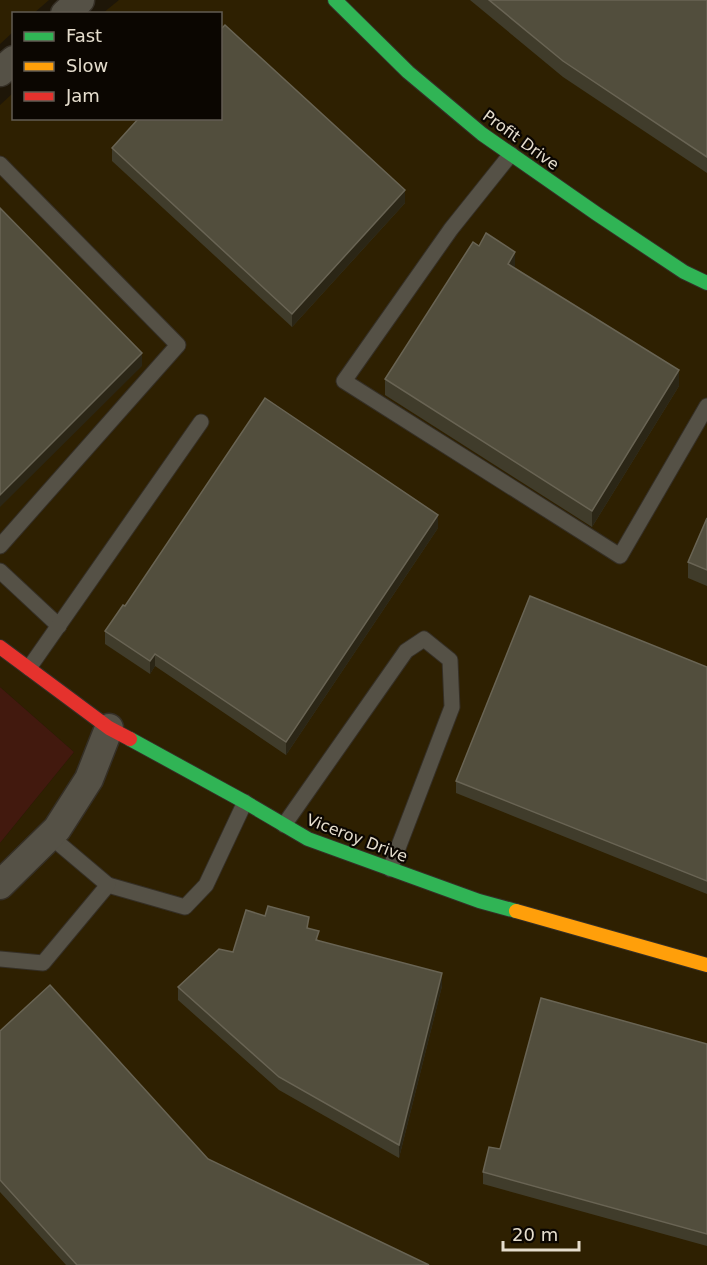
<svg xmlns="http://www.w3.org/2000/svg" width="707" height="1265" viewBox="0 0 707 1265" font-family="'DejaVu Sans',sans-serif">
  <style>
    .built { fill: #2e2001 }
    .green { fill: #42190e }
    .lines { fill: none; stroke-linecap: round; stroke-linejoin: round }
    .lane-casing { stroke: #352f26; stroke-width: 17 }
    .street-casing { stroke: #352f26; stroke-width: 31 }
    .fast-casing { stroke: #352f26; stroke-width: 16 }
    .slow-casing { stroke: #352f26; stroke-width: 16 }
    .jam-casing { stroke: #352f26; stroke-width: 16 }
    .lane { stroke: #555146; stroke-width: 15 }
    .street { stroke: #555146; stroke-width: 28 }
    .fast { stroke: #30b455; stroke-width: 14 }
    .slow { stroke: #ff9f0a; stroke-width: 14 }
    .jam { stroke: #e5322d; stroke-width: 14 }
    .wall { fill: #403c2b }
    .shaded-wall { fill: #2b2616 }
    .building { fill: #524e3d; stroke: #696454; stroke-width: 1.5 }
    .labels { text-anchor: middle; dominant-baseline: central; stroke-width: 4.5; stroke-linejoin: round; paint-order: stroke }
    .street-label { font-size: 16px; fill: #e6dece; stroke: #0b0601 }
  </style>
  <rect width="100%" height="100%" fill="#1e1608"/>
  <g class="built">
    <path d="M 0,0 L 49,0 L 34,13 L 14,14 L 13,32 L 0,44 Z"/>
    <path d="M 119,0 L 707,0 L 707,1265 L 0,1265 L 0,843 L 74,752 L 0,687 L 0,105 L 13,93 L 14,118 L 220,118 L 220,14 L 103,13 Z"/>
  </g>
  <path class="green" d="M 0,687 L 74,752 L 0,843 Z"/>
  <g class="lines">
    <defs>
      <g id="lane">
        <path d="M 511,154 L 451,229 L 344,381 L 620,556 L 707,406"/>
        <path d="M 0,164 L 178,345 L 0,546"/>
        <path d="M 0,571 L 59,626"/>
        <path d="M 29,668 L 201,422"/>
        <path d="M 284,825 L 406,651 L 424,639 L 450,660 L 452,707 L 390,869"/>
        <path d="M 108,885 L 185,907 L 206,885 L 245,802"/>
        <path d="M 0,959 L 43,963 L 108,885 L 50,836"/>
      </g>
      <g id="street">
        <path d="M 65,14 L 80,0"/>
        <path d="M 0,72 L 14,60"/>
        <path d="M 0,885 L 57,829 L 89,779 L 109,728"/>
      </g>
      <g id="fast">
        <path d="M 335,0 L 408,72 L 482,134 L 597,214 L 684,272 L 707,283"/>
        <path d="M 130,739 L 245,802 L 308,839 L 479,901 L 516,911"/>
      </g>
      <path id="slow" d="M 516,911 L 707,965"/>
      <path id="jam" d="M 0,647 L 109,728 L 130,739"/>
    </defs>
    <use href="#lane" class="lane-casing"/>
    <use href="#street" class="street-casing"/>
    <use href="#fast" class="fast-casing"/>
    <use href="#slow" class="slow-casing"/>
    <use href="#jam" class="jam-casing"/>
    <use href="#lane" class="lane"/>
    <use href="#street" class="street"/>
    <use href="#fast" class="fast"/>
    <use href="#slow" class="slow"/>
    <use href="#jam" class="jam"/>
  </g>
  <g class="wall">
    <path d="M 470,0 L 707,0 L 707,173 L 563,77 Z"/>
    <path d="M 112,148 L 405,203 L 292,327 L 112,161 Z"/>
    <path d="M 515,268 L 679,386 L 592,527 L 385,395 L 385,379 Z"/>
    <path d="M 707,518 L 707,586 L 688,578 L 688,562 Z"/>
    <path d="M 438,528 L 286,755 L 155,666 L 150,674 L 105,644 L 105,631 L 125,606 Z"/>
    <path d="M 707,667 L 707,894 L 456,793 L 456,781 Z"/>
    <path d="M 265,916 L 309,928 L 319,941 L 442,986 L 399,1158 L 279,1090 L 178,1000 L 178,987 L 233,952 Z"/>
    <path d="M 0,1031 L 208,1159 L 429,1265 L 66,1265 L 0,1192 Z"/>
    <path d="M 707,1044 L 707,1246 L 483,1184 L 483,1172 Z"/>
  </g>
  <g class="shaded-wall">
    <path d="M 405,190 L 405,203 L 292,327 L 292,314 Z"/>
    <path d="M 515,252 L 515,268 L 508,264 Z"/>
    <path d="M 142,353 L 142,366 L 0,507 L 0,495 Z"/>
    <path d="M 679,370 L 679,386 L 592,527 L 592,511 Z"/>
    <path d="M 438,515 L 438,528 L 286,755 L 286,742 Z"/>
    <path d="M 155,654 L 155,666 L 150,674 L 150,661 Z"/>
    <path d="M 442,973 L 442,986 L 399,1158 L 399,1145 Z"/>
  </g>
  <g class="building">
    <path d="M 489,0 L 707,0 L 707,157 L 563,61 Z"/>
    <path d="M 225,25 L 405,190 L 292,314 L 112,148 L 139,118 L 220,118 L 220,30 Z"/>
    <path d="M 0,208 L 142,353 L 0,495 Z"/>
    <path d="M 486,233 L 515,252 L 508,264 L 679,370 L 592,511 L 385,379 L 473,242 L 479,246 Z"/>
    <path d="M 265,398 L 438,515 L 286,742 L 155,654 L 150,661 L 105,631 L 123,605 L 125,606 Z"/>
    <path d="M 707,518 L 707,570 L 688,562 Z"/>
    <path d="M 530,596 L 707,667 L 707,881 L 456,781 Z"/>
    <path d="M 268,906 L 309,917 L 307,928 L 319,931 L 316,940 L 442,973 L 399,1145 L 279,1077 L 178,987 L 219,949 L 233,952 L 246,910 L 265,916 Z"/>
    <path d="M 50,985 L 208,1159 L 429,1265 L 77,1265 L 0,1180 L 0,1031 Z"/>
    <path d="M 541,998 L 707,1044 L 707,1234 L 483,1172 L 489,1147 L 500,1149 Z"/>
  </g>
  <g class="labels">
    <g class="street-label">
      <text transform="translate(521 140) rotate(36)">Profit Drive</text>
      <text transform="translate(357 838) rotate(21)">Viceroy Drive</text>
    </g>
  </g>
  <rect x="12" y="12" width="210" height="108" fill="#0b0601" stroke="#635c53" stroke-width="1.5"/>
  <rect x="24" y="32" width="30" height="9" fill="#30b455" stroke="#635c53" stroke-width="1.5"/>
  <text x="66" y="42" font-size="18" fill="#e6dece">Fast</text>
  <rect x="24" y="62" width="30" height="9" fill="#ff9f0a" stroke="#635c53" stroke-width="1.5"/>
  <text x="66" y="72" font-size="18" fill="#e6dece">Slow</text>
  <rect x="24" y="92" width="30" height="9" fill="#e5322d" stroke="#635c53" stroke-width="1.5"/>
  <text x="66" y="102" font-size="18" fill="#e6dece">Jam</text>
  <path d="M503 1241v9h76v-9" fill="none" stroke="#e6dece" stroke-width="3"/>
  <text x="512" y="1241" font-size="18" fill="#e6dece" stroke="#0b0601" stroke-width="4.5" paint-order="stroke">20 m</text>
</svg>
